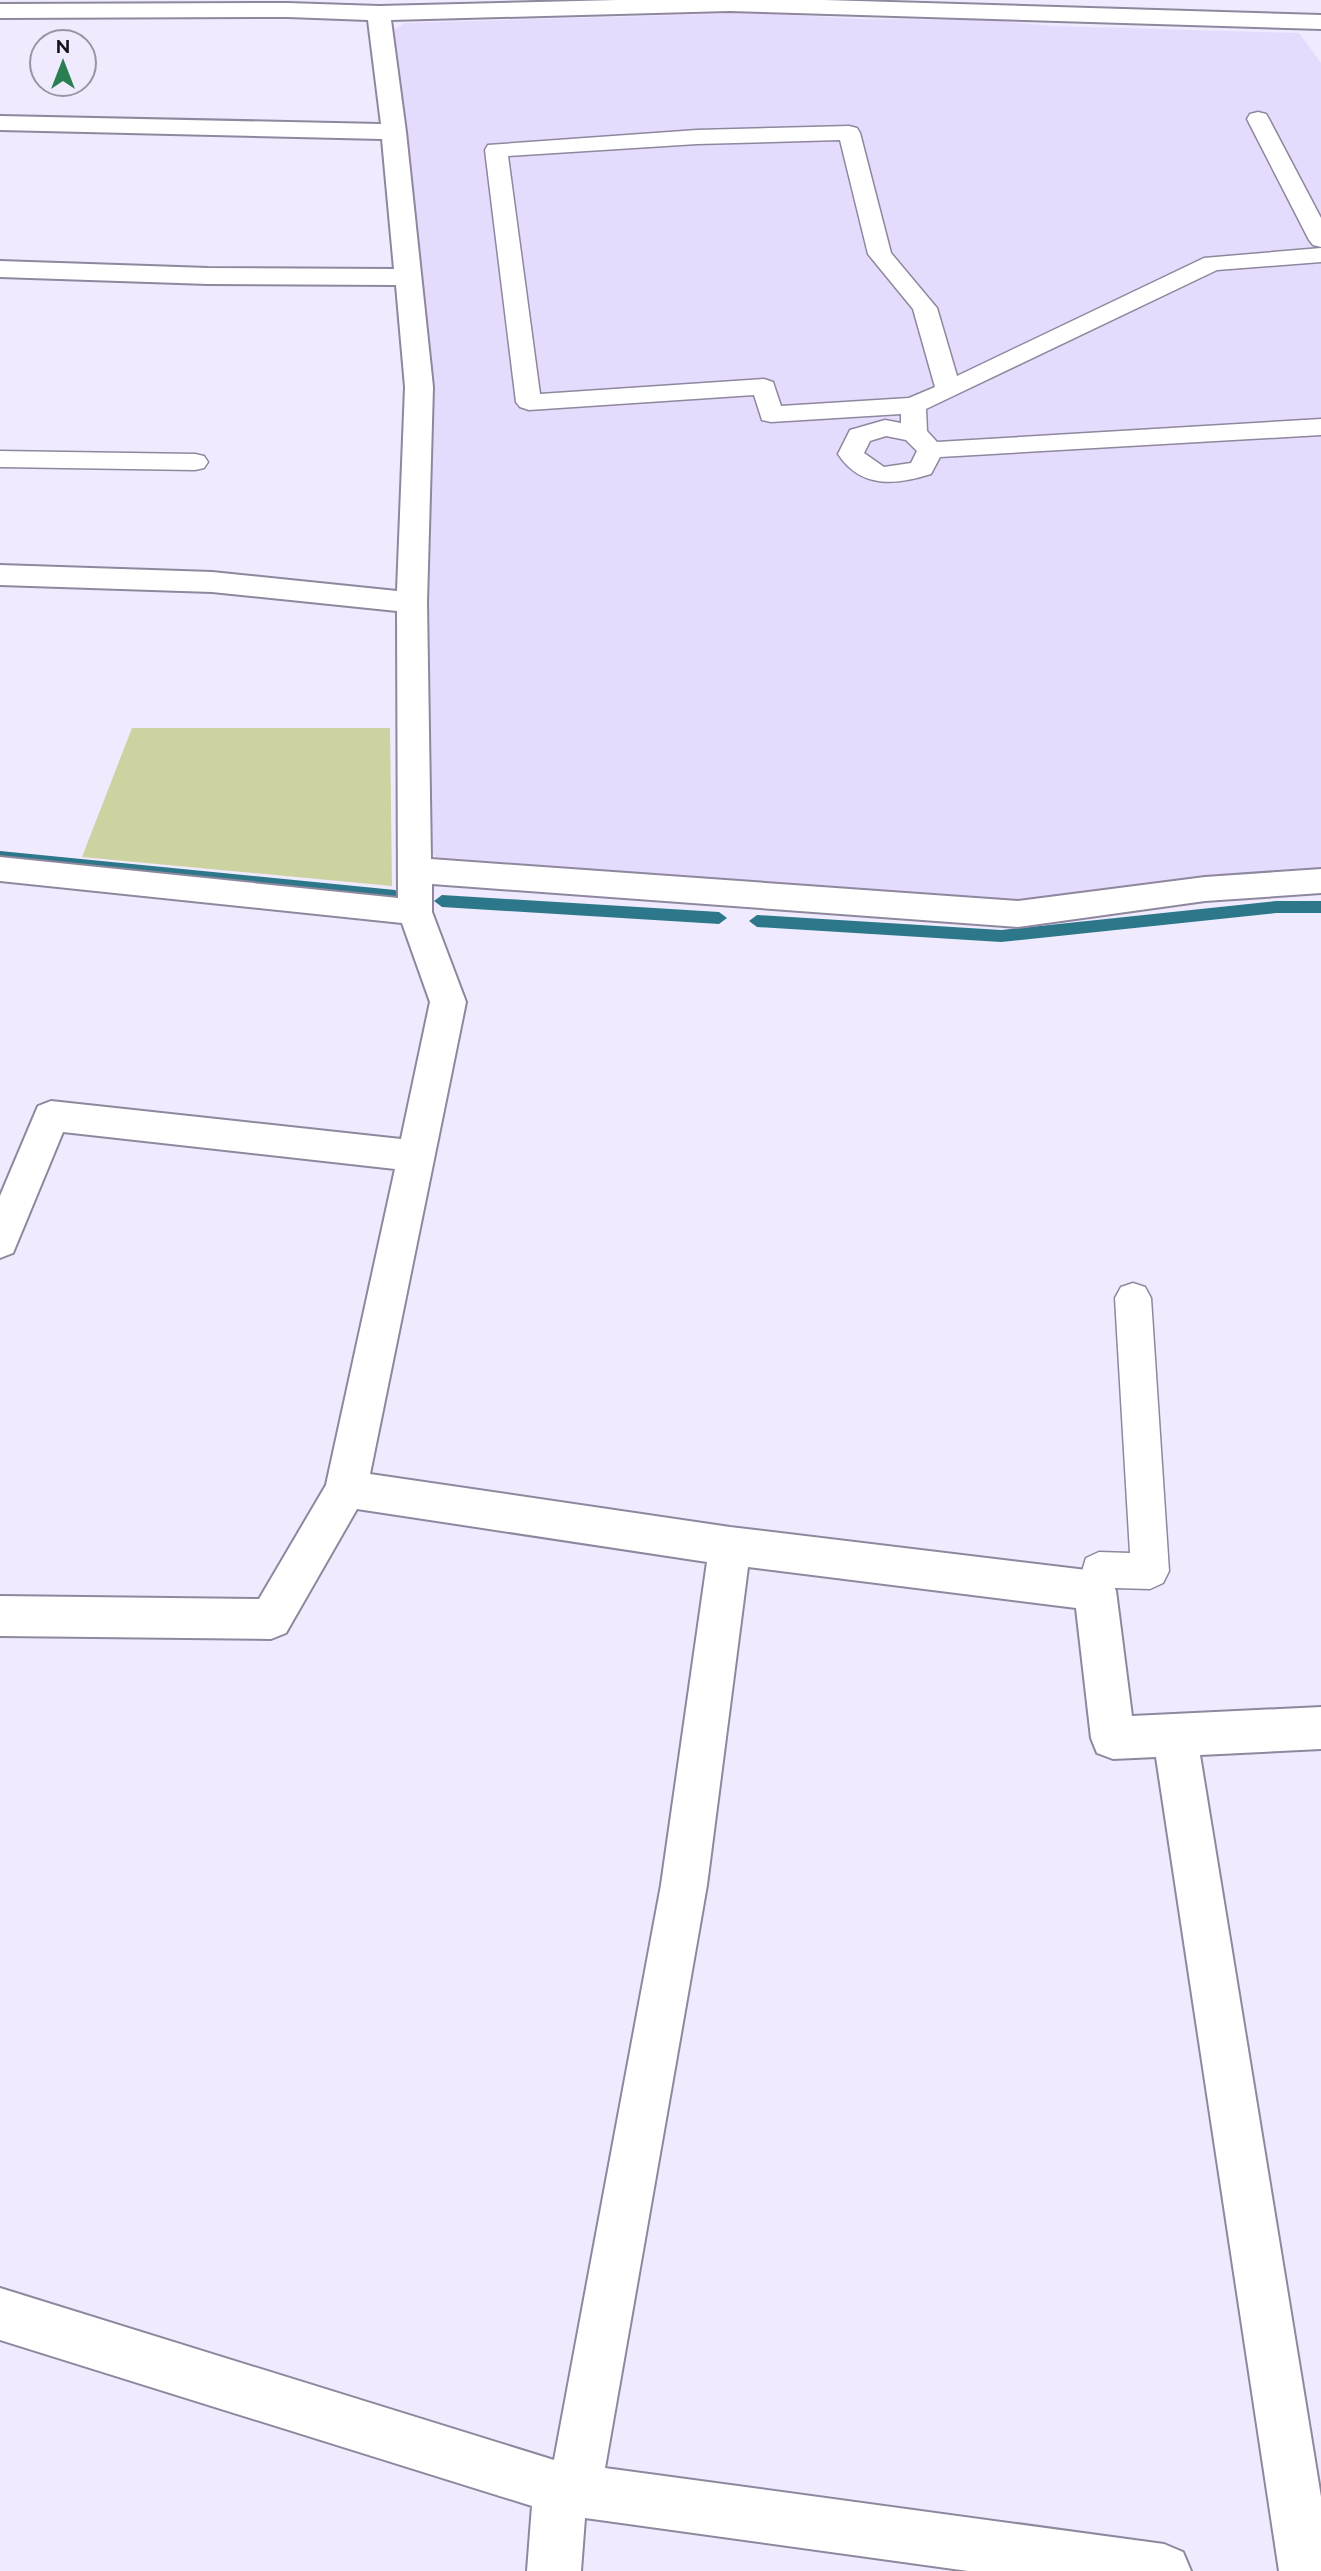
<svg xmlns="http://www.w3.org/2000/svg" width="1321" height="2571" viewBox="0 0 1321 2571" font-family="Raleway,sans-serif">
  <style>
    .built { fill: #e5dbfc }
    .green { fill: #ccd2a0 }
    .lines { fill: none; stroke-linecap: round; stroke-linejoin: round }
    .stream { fill: #2c778a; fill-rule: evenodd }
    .service-casing { stroke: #8e879e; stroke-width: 3 }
    .minor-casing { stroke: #8e879e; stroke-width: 4 }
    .service { fill: #fff; fill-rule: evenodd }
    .minor { fill: #fff; fill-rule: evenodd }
  </style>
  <rect width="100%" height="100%" fill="#f0eafe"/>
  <path class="built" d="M 754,13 L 862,19 L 989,20 L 1053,26 L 1299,33 L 1321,63 L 1321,869 L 1018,902 L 436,857 L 425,843 L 430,385 L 393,30 L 405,23 Z"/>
  <path class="green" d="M 132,728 L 390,728 L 392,886 L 82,857 Z"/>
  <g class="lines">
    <g class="stream">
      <path d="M 0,851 L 395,890 L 403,896 L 395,902 L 0,863 Z"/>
      <path d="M 442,895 L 719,912 L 727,918 L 719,924 L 442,907 L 434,901 Z"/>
      <path d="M 1276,901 L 1321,901 L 1321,913 L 1276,913 L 1001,942 L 757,927 L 749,921 L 757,915 L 1001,930 Z"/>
    </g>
    <defs>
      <g id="service">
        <path d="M 1258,112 L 1266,114 L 1269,119 L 1321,218 L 1321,247 L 1313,245 L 1309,240 L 1247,119 L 1250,114 Z"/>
        <path d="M 849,126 L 857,128 L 860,133 L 891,253 L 937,308 L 957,376 L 1204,258 L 1321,248 L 1321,262 L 1217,270 L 926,409 L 927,431 L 937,442 L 1321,419 L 1321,435 L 940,457 L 931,474 C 896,485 861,489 838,454 L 850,430 L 885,420 L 901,423 L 901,414 L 771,422 L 762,420 L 754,395 L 529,410 L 520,407 L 516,402 L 485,150 L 488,145 L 697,130 ZM 840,140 L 868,254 L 913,309 L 935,387 L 909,398 L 781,406 L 773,382 L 764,379 L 540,394 L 508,156 L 697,144 ZM 886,436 L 906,440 L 917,451 L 911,463 L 884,467 L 864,453 L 870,441 Z"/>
        <path d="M 0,451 L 195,454 L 204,456 L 208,462 L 204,468 L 195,470 L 0,467 Z"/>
        <path d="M 1133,1283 L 1145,1287 L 1151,1298 L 1169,1571 L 1163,1583 L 1150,1589 L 1115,1588 L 1109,1604 L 1095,1609 L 1081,1604 L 1076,1591 L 1086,1558 L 1099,1552 L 1130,1553 L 1115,1298 L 1121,1287 Z"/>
      </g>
      <path id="minor" d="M 617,0 L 824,0 L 1321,15 L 1321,29 L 729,11 L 391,20 L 406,132 L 433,387 L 427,602 L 431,859 L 1018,901 L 1205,877 L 1321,869 L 1321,893 L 1205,901 L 1018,927 L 432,884 L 432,912 L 466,1002 L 370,1474 L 730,1527 L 1095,1571 L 1110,1577 L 1116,1591 L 1132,1716 L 1321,1707 L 1321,1749 L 1200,1755 L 1321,2497 L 1321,2571 L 1279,2571 L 1156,1757 L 1113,1759 L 1097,1753 L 1091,1738 L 1076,1608 L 748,1567 L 707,1885 L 605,2468 L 1164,2544 L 1183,2552 L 1191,2571 L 968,2571 L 585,2518 L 581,2571 L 527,2571 L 532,2506 L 0,2340 L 0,2288 L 554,2460 L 661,1885 L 707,1562 L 357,1509 L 286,1633 L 271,1639 L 0,1636 L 0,1596 L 259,1599 L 326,1485 L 395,1169 L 63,1132 L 13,1253 L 0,1258 L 0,1196 L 38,1106 L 51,1101 L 401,1139 L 430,1002 L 402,923 L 0,881 L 0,857 L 398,898 L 397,611 L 212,592 L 0,585 L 0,565 L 212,572 L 397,591 L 405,387 L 396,285 L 208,284 L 0,277 L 0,261 L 208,268 L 394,269 L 382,139 L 0,130 L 0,116 L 381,124 L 368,20 L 288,17 L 0,18 L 0,4 L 288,3 L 379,6 Z"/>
    </defs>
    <use href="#service" class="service-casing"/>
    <use href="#minor" class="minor-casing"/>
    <use href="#service" class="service"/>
    <use href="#minor" class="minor"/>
  </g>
  <g transform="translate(63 63)"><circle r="33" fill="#f0eafe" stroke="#9994a4" stroke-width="2"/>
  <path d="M0-5L12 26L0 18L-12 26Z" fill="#2a7f52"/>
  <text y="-10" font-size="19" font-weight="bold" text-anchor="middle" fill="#16131c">N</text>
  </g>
</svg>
